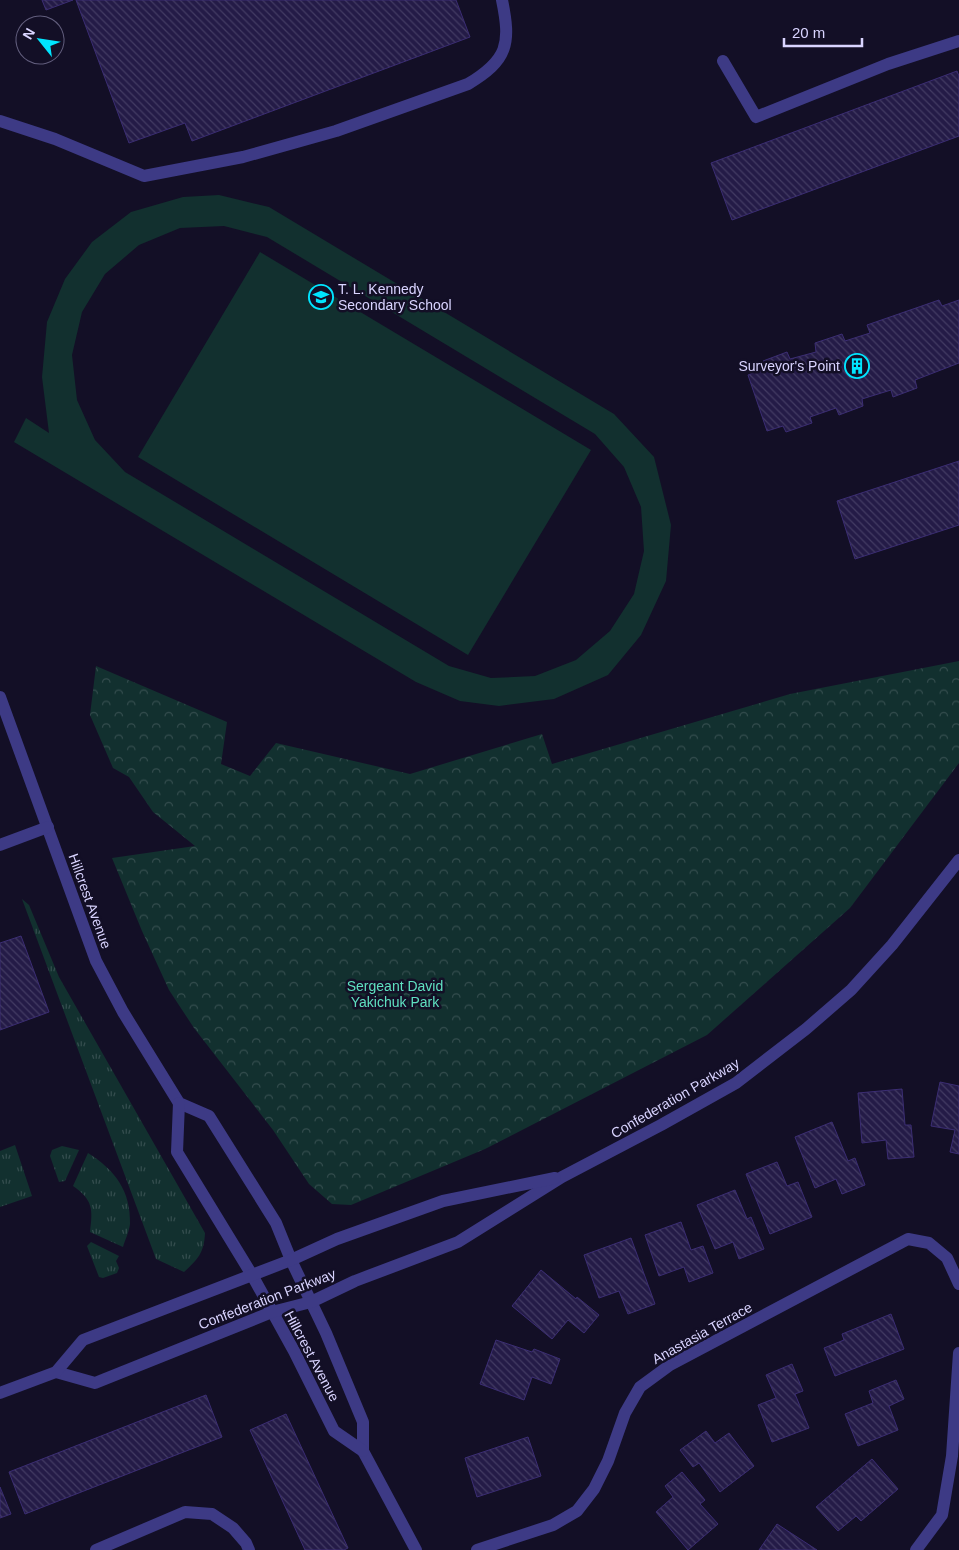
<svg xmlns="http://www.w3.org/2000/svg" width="959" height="1550" viewBox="0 0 959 1550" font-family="Arial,sans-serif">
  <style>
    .grass { fill: url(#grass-tufts) }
    .forest { fill: url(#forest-crowns) }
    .pitch { fill: #12302f; fill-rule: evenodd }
    .building { fill: url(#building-back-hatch); stroke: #3b2d73 }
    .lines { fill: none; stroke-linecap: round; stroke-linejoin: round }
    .minor { stroke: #3d3a85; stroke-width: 12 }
    .labels { text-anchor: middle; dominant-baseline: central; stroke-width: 5; stroke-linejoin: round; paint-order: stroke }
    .poi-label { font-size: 14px; fill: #d9d4ff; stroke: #130f26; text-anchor: start }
    .street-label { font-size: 14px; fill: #d9d4ff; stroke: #130f26 }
    .park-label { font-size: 14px; fill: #5fe0c0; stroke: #130f26 }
  </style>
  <defs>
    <pattern id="grass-tufts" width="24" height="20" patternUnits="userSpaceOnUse" patternTransform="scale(1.25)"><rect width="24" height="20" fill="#12302f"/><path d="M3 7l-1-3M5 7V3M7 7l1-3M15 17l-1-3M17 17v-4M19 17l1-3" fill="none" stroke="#344d4e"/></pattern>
    <pattern id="forest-crowns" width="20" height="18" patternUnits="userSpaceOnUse" patternTransform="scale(1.25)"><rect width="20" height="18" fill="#12302f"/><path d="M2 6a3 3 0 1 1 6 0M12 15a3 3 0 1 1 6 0" fill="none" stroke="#344d4e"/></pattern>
    <pattern id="building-back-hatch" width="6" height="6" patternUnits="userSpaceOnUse" patternTransform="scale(1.25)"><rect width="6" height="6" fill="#241b47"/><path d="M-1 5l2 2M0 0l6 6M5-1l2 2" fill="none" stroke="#433b63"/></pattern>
  </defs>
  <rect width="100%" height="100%" fill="#130f26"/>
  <g class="grass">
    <path d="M 22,899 L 29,905 L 59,977 L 205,1233 C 204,1253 198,1259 184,1272 L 156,1259 Z"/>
    <path d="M 15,1145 L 32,1196 L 0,1207 L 0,1151 Z"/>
    <path d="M 62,1146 L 79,1150 L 65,1181 L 59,1182 L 50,1156 L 52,1150 Z"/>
    <path d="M 88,1153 C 115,1170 131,1191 130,1224 C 129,1232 125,1240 123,1247 L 90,1232 C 93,1209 93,1200 73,1186 Z"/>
    <path d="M 91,1242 L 119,1256 L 116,1261 L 119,1268 L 117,1273 L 103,1278 L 99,1277 L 87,1246 Z"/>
  </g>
  <path class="forest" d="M 959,661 L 959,763 L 850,908 L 707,1035 L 485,1149 L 351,1205 L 332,1204 L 309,1184 L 273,1130 L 194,1028 L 169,990 L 142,931 L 112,858 L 195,846 L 153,812 L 129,777 L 113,768 L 90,715 L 96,666 L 227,722 L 221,764 L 250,776 L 276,743 L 410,774 L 542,734 L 552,764 L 790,694 Z"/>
  <g class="pitch">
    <path d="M 219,195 L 269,207 L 614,414 L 654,457 L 671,525 L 666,581 L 641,635 L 608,675 L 554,699 L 499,706 L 460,701 L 416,682 L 14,442 L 26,418 L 49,433 L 42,377 L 47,322 L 65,279 L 92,242 L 131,212 L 183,197 ZM 224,226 L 267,237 L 595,434 L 624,467 L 641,507 L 644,551 L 634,594 L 610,631 L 576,660 L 535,676 L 491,678 L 449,666 L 125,472 L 95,440 L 77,400 L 72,355 L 82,312 L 105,274 L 139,245 L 180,228 Z"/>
    <path d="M 260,252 L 591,450 L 468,655 L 138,457 Z"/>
  </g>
  <g class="building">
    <path d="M 42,0 L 73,0 L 46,10 Z"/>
    <path d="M 76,0 L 456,0 L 470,37 L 192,141 L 185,123 L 129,143 Z"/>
    <path d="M 957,71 L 959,76 L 959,136 L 732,220 L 711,163 Z"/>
    <path d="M 939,300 L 942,306 L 959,300 L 959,363 L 915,380 L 917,388 L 893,397 L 891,390 L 862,399 L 863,406 L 839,415 L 836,408 L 810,417 L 812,423 L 786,432 L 783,426 L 767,431 L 748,375 L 764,369 L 763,361 L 787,352 L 790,359 L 816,352 L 815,343 L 842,334 L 845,341 L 870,333 L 867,325 Z"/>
    <path d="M 959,461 L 959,525 L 855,559 L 837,501 Z"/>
    <path d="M 21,936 L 49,1012 L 0,1030 L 0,943 Z"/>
    <path d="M 940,1082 L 959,1086 L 959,1154 L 950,1152 L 955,1130 L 931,1126 Z"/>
    <path d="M 902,1089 L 905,1125 L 911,1125 L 914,1157 L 888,1159 L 886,1140 L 862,1143 L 858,1093 Z"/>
    <path d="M 832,1122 L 848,1161 L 855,1158 L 865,1185 L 842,1194 L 836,1179 L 815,1188 L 795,1137 Z"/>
    <path d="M 777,1162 L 787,1186 L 798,1182 L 812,1217 L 770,1234 L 746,1174 Z"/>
    <path d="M 735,1190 L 747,1219 L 751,1217 L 764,1249 L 739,1259 L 733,1242 L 715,1249 L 697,1205 Z"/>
    <path d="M 681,1222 L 691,1250 L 703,1246 L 713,1273 L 689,1282 L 684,1267 L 659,1276 L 645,1235 Z"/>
    <path d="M 631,1238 L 655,1304 L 628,1314 L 619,1291 L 599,1298 L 584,1255 Z"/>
    <path d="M 541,1270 L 576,1299 L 577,1297 L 599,1315 L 584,1333 L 568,1320 L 552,1339 L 512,1306 Z"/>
    <path d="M 891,1314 L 904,1349 L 835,1376 L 824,1348 L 844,1340 L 842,1334 Z"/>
    <path d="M 496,1340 L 532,1352 L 534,1349 L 560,1359 L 551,1384 L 532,1377 L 524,1400 L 480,1384 Z"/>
    <path d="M 792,1364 L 803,1391 L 795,1394 L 809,1428 L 772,1442 L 758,1405 L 776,1398 L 766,1375 Z"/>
    <path d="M 896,1380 L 904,1399 L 889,1406 L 898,1430 L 858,1446 L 845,1414 L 873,1403 L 869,1391 Z"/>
    <path d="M 206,1395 L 222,1437 L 25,1514 L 9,1472 Z"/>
    <path d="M 286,1414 L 348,1548 L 344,1550 L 305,1550 L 250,1430 Z"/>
    <path d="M 706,1431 L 715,1443 L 729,1433 L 754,1466 L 720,1492 L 699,1463 L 693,1467 L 680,1450 Z"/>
    <path d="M 528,1437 L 541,1476 L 477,1497 L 465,1458 Z"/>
    <path d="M 872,1459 L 898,1489 L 861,1521 L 856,1516 L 838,1531 L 816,1507 Z"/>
    <path d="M 682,1472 L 705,1500 L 700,1504 L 718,1524 L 688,1550 L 656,1512 L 673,1497 L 665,1486 Z"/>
    <path d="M 0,1487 L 11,1514 L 0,1518 Z"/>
    <path d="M 777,1524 L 817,1550 L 759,1550 Z"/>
  </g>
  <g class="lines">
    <g class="minor">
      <path d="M 723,61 L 756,117 L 888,64 L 959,41"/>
      <path d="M 0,121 L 55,139 L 144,176 L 243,157 L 336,131 L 468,84 C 508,60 511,44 502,0"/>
      <path d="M 0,697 L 96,961 L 123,1012 L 179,1103 L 209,1116 L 276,1223 L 291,1260 L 326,1333 L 363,1422 L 363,1451 L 416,1550"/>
      <path d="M 0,845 L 48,827"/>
      <path d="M 179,1103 L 177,1152 L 252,1275 L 294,1351 L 334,1431 L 363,1451"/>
      <path d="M 56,1372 L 95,1383 L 272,1312 L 311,1302 L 355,1281 L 458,1242 L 562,1177 L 661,1125 L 736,1083 L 806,1029 L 851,990 L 892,945 L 959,860"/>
      <path d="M 0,1393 L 56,1372 L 83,1340 L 291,1260 L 337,1239 L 443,1201 L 555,1178"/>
      <path d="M 96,1550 L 185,1512 L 212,1514 L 233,1528 L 246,1543 L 249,1550"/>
      <path d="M 477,1550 L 553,1525 L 577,1511 L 594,1489 L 608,1461 L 625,1413 L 640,1387 L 670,1365 L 908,1239 L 929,1243 L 947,1258 L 959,1284"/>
      <path d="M 916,1550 L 942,1515 L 952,1456 L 959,1353"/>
    </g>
  </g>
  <defs>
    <symbol id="school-ring" viewBox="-11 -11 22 22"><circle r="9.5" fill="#130f26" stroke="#00e5ff" stroke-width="1.5"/><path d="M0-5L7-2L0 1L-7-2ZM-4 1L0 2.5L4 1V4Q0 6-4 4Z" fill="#00e5ff"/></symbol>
    <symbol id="building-ring" viewBox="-11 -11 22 22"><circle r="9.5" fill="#130f26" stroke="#00e5ff" stroke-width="1.5"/><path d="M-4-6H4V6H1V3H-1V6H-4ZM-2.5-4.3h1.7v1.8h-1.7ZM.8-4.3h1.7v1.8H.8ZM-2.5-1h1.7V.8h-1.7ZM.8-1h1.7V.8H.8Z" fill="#00e5ff"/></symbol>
  </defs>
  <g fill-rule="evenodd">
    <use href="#school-ring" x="307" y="283" width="28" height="28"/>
    <use href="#building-ring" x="843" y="352" width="28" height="28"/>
  </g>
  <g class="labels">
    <g class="poi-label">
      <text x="338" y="289">T. L. Kennedy<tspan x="338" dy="16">Secondary School</tspan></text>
      <text x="840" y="366" text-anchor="end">Surveyor's Point</text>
    </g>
    <g class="street-label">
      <text transform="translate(90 901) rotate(70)">Hillcrest Avenue</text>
      <text transform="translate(675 1098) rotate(-30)">Confederation Parkway</text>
      <text transform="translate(267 1299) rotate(-21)">Confederation Parkway</text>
      <text transform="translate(702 1333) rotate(-29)">Anastasia Terrace</text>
      <text transform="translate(312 1356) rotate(62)">Hillcrest Avenue</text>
    </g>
    <g class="park-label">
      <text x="395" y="986">Sergeant David<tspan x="395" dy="16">Yakichuk Park</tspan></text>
    </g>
  </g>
  <g transform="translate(40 40) rotate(300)"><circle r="24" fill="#130f26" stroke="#625e7d"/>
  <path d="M0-4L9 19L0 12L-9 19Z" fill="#00e5ff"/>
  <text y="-8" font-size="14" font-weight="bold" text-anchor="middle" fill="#d9d4ff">N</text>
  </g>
  <path d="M784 38v8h78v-8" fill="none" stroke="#d9d4ff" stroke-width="2.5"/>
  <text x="792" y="38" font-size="15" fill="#d9d4ff" stroke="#130f26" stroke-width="4" paint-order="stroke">20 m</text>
</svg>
